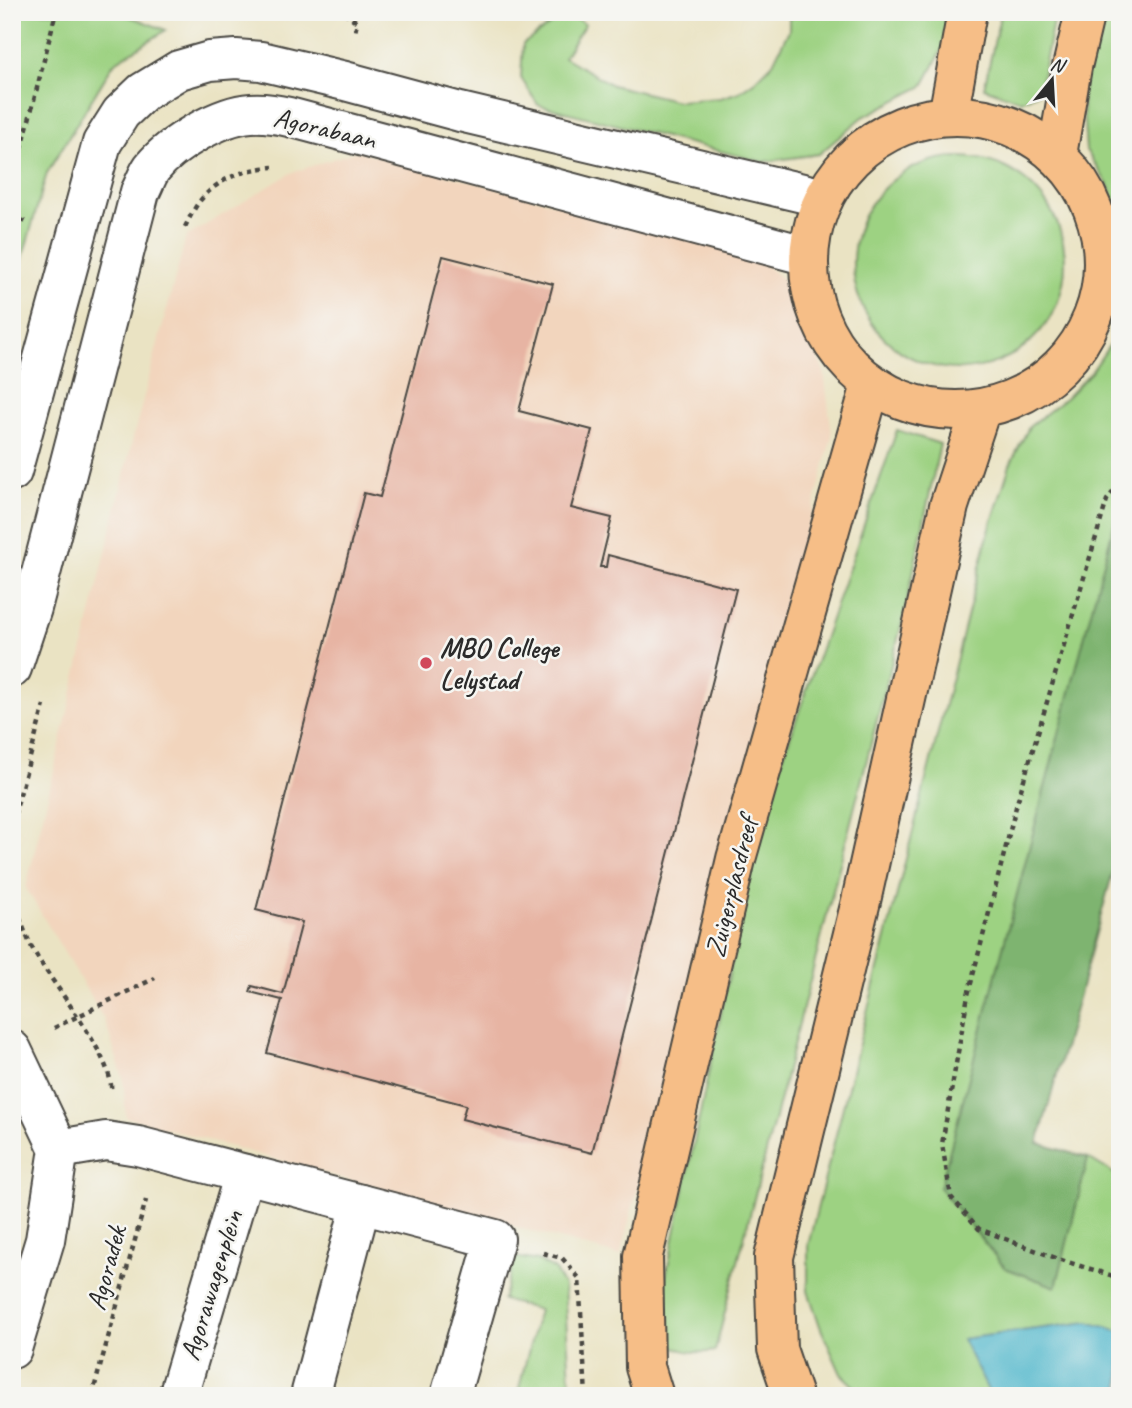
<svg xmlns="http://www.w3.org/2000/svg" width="1132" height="1408" viewBox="0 0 1132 1408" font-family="Caveat,sans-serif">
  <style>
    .built { fill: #f2d5bd }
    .green { fill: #9dd282; stroke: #647e56; stroke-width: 2 }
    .forest { fill: #7eb470; stroke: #54704e; stroke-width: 2 }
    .water { fill: #4db6cb; stroke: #3c707b; stroke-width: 2 }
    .building { fill: #e7b4a3 }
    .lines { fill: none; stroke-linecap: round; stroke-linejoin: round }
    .minor-casing { stroke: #484742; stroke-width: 42 }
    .major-casing { stroke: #484742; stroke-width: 42 }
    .path { stroke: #484742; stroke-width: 4.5; stroke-dasharray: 5 5; stroke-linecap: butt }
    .minor { stroke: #fff; stroke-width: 38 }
    .major { stroke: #f6be87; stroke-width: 38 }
    .poi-dot { fill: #d1495b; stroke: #f6f6f2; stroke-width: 2.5 }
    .labels { text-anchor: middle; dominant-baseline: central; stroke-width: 5; stroke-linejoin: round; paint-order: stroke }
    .street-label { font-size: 28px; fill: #2b2b2b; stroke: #f6f6f2 }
    .poi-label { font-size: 28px; font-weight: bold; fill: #2b2b2b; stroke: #f6f6f2; text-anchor: start }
  </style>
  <rect width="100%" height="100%" fill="#f6f6f2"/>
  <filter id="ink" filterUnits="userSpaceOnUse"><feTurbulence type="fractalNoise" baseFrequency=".0143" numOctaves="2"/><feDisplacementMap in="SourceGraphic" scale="14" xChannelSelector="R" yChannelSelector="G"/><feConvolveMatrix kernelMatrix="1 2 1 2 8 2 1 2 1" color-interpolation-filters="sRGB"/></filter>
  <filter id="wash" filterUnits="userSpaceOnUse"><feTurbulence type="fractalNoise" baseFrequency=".00686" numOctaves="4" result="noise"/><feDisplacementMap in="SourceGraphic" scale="28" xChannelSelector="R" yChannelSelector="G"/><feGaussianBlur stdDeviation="1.57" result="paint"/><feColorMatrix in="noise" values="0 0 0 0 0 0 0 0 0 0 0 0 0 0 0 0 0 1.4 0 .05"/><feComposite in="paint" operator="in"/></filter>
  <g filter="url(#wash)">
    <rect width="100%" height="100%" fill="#eae3c3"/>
    <path class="built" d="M 357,151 L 754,256 L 784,280 L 806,335 L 824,371 L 832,436 L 620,1256 L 126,1117 L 123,1078 L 105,1021 L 26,888 L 133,438 L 186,237 L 291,173 Z"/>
    <g class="green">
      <path d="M 12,12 L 118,12 L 166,30 L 114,63 L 47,173 L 12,295 Z"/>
      <path d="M 789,12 L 952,12 L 948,39 L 923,86 L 863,117 L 819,154 L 763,162 L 538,105 L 521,78 L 523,44 L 567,13 L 585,24 L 564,57 L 612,85 L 678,101 L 720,98 L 739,92 L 755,81 L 773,63 L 789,30 Z"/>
      <path d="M 1001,12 L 1055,12 L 1039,92 L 1022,101 L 984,88 Z"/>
      <path d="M 1100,12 L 1120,12 L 1120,216 L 1108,185 L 1086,150 L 1081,82 Z"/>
      <circle cx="959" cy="263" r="106"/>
      <path d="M 1120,318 L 1120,551 L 940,1188 L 1005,1268 L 1056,1287 L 1088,1158 L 1120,1177 L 1120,1331 L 1088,1322 L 963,1339 L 991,1396 L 864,1396 L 841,1374 L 821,1329 L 808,1291 L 808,1245 L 989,531 L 1010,465 L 1029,427 L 1067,397 L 1092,371 L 1113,340 Z"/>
      <path d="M 897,430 L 940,444 L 906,607 L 715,1351 C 696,1354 668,1353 659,1331 C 657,1327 658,1319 658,1314 L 752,865 L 780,766 Z"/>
      <path d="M 515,1257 L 538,1261 L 554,1269 L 564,1286 L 571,1396 L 517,1396 L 539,1310 L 503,1300 Z"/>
    </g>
    <path class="forest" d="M 1120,501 L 1120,846 L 1038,1143 L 1088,1158 L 1056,1287 L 1005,1268 L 940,1188 Z"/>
    <path class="water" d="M 1088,1322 L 1120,1331 L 1120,1396 L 991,1396 L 962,1339 Z"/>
    <g id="blocks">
      <path class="building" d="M 443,256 L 553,284 L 519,411 L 592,430 L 571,508 L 612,518 L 600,567 L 606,567 L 608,555 L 736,589 L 592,1153 L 462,1119 L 466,1105 L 267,1053 L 282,1000 L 250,992 L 252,986 L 283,994 L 302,922 L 256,910 L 364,493 L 380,497 Z"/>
    </g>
  </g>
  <g filter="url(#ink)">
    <use href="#blocks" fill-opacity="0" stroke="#484742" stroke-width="2"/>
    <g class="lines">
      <defs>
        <g id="minor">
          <path d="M 12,472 L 102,143 L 121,113 L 143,92 L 179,70 L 210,61 L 236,59 L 261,61 L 345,81 L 460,112 L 824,198"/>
          <path d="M 12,668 L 32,608 L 140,192 C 144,185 147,175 152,168 C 171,144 220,115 251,113 C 264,112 276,114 289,117 L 808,256"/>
          <path d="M 12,1050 L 59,1149 L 45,1240 L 12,1349"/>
          <path d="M 59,1149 L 106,1141 L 138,1146 L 495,1239 L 450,1396"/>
          <path d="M 178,1396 L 244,1174"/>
          <path d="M 310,1396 L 361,1204"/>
        </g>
        <g id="major">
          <circle cx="956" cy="263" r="147"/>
          <path d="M 948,116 L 967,12"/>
          <path d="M 1057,155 L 1072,67 L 1085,12"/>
          <path d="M 654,1396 L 645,1367 L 643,1256 L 736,859 L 871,385"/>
          <path d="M 793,1396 L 777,1349 L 774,1257 L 861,901 L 949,506 L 981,409"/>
        </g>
      </defs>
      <use href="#minor" class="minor-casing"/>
      <use href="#major" class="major-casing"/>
      <g class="path">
        <path d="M 344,12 L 357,22 L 355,33"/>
        <path d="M 12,188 L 56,12"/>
        <path d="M 12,215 L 29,224"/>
        <path d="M 185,227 C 189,219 193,210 199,202 C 217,179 244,169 273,167"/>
        <path d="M 1120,483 L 1107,500 L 1017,803 L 968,995 L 942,1144 L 951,1197 L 979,1229 L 1061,1260 L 1120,1278"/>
        <path d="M 12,845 L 15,813 L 44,705"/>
        <path d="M 12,899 C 20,917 26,938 36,955 C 54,986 115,1059 111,1092"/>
        <path d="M 54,1028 L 155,978"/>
        <path d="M 543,1253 L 562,1258 L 579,1278 L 586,1396"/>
        <path d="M 92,1396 L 146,1200"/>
      </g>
      <use href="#minor" class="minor"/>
      <use href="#major" class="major"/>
    </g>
  </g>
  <circle class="poi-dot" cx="426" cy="663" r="7"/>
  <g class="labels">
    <g class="street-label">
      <text transform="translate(325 128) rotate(13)">Agorabaan</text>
      <text transform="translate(731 887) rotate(-76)">Zuigerplasdreef</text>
      <text transform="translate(106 1268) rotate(-75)">Agoradek</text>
      <text transform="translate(211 1285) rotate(-73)">Agorawagenplein</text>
    </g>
    <g class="poi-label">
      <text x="440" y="647">MBO College<tspan x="440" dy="32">Lelystad</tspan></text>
    </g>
  </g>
  <rect width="1132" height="1408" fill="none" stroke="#f6f6f2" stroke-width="42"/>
  <g transform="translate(1052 80) rotate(18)" stroke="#f6f6f2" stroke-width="5" paint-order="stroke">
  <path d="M0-5L12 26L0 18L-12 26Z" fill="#2b2b2b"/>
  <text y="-10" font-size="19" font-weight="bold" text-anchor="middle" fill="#2b2b2b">N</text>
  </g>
</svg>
